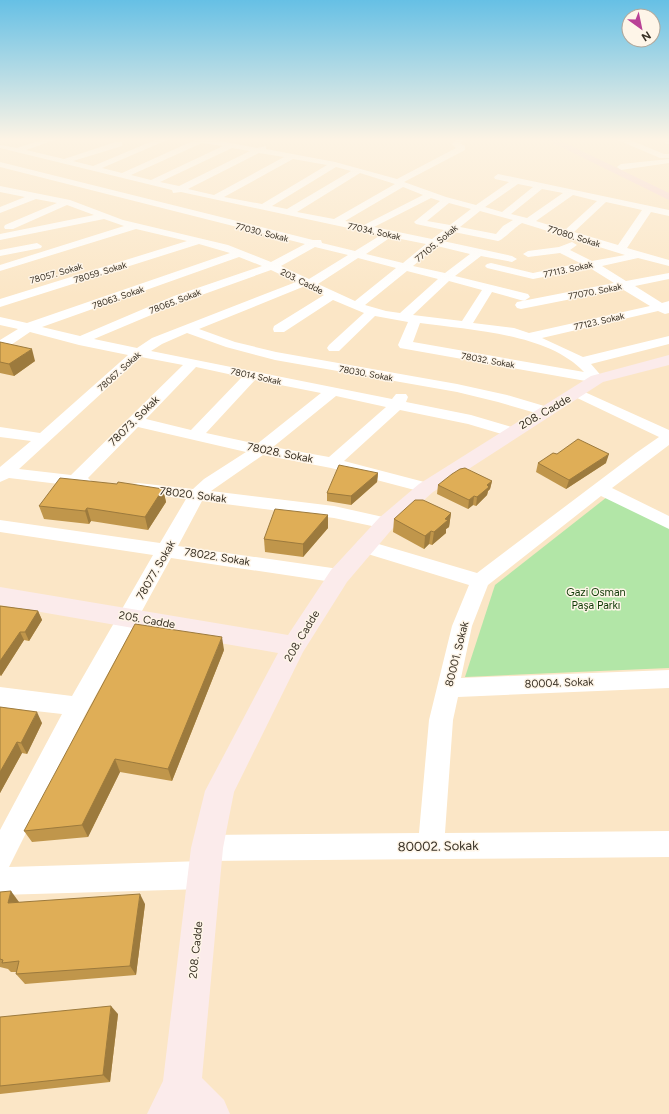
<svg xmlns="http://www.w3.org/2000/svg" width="669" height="1114" viewBox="0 0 669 1114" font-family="Figtree,sans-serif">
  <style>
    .green { fill: #b2e6a7 }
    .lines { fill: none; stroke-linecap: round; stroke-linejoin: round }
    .street { fill: #fff; fill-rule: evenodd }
    .secondary { fill: #fbebeb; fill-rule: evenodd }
    .primary { fill: #f7d7d6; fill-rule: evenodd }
    .wall { fill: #c0964b }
    .shaded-wall { fill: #9c7a3d }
    .building { fill: #dfae57; stroke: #9c7a3d }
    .labels { text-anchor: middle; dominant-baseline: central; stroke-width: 3; stroke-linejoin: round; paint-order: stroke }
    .far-street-label { font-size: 9px; fill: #383024; stroke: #fef5e8 }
    .street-label { font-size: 11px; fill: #383024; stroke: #fef5e8 }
    .park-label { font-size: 11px; fill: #113a07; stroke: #fef5e8 }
    .near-street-label { font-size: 13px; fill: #383024; stroke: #fef5e8 }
  </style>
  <rect width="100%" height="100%" fill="#fbe6c6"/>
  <path class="green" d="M 607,497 L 669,527 L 669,668 L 465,677 L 495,585 Z"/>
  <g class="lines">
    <g class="street">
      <path d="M 42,140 L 55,140 L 26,150 L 64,159 L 116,142 L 122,142 L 122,146 L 73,161 L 93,166 L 155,140 L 167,140 L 102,168 L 122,173 L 195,140 L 215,140 L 257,148 L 266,146 L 266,149 L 335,162 L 397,179 L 456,148 L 452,144 L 455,140 L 463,140 L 460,143 L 465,146 L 465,150 L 404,182 L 446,197 L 476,205 L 509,182 L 495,179 L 494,177 L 498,174 L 669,210 L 669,216 L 651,212 L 627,248 L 669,260 L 669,266 L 638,258 L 602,266 L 626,281 L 669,273 L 669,279 L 635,286 L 662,303 L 669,301 L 669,313 L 665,314 L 658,311 L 542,338 L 583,357 L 669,336 L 669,344 L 591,364 L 604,379 L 602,382 L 597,383 L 400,348 L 398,345 L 408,322 L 375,316 L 339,351 L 329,351 L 327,348 L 329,345 L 364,313 L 333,300 L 284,332 L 274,332 L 273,329 L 274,326 L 324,295 L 305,286 L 199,329 L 235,342 L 276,352 L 457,384 L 507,395 L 551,408 L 554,411 L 551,414 L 546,416 L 498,402 L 457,392 L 275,360 L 226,347 L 187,333 L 162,344 L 151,351 L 392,399 L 396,394 L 406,394 L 408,397 L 406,402 L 471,415 L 518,429 L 520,432 L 518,435 L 512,437 L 468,424 L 400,410 L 344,461 L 432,484 L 435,488 L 432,492 L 426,493 L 331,468 L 263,455 L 211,491 L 334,506 L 392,519 L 395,523 L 392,527 L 386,529 L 334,518 L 202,501 L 178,546 L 339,569 L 346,571 L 349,576 L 346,581 L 339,583 L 171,558 L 86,713 L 9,867 L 203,861 L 213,865 L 217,875 L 213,885 L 203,889 L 0,895 L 0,830 L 62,714 L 0,707 L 0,687 L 72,696 L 153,555 L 0,532 L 0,520 L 160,543 L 186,499 L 132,492 L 129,488 L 132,484 L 138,483 L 193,489 L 204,479 L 246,452 L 138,427 L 88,478 L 92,482 L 90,486 L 84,487 L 9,478 L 0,482 L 0,467 L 31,441 L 0,437 L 0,427 L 40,433 L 128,355 L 79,345 L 30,332 L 5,349 L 0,350 L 0,340 L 18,329 L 0,325 L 0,317 L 27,323 L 230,253 L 199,244 L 0,307 L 0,299 L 187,241 L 136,229 L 0,271 L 0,265 L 124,226 L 104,219 L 0,240 L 0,234 L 94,215 L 67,205 L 13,229 L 5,229 L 4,227 L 5,225 L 57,203 L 36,199 L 0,213 L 0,207 L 25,197 L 0,192 L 0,186 L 70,200 L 123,220 L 228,245 L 271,262 L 305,244 L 0,167 L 0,162 L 313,240 L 321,240 L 322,243 L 355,251 L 381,235 L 181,192 L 173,193 L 172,190 L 0,148 L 0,145 L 17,148 ZM 202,143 L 223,146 L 151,180 L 131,175 ZM 232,148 L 250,151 L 179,186 L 160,182 ZM 259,153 L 284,157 L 214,195 L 188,189 ZM 293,159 L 327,165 L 262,204 L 224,197 ZM 336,167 L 351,171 L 287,209 L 272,206 ZM 360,173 L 395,184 L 334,219 L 297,212 ZM 518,184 L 533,187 L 502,212 L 485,207 ZM 403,187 L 423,195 L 364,225 L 345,221 ZM 542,189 L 563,193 L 527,218 L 511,214 ZM 573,195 L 597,201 L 565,230 L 536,221 ZM 431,198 L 440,201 L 414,222 L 416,224 L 444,230 L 432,239 L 374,227 ZM 606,202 L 642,210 L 618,245 L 574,232 ZM 449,203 L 471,209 L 450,225 L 427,221 ZM 480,211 L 513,220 L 503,226 L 496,234 L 460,227 ZM 522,223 L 625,255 L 592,261 L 570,250 L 577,245 L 572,242 L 559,247 L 528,251 L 523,254 L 528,257 L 560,253 L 580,263 L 533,273 L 491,263 L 487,264 L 485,266 L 487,268 L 533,279 L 590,268 L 614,283 L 517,302 L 515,305 L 517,308 L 521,309 L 622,289 L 650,306 L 529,333 L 514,328 L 473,323 L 492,292 L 524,301 L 530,297 L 528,294 L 455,276 L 481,256 L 512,262 L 517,259 L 512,256 L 443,241 L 454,232 L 498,241 C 503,240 515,227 522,223 ZM 391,237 L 426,244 L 403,263 L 366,254 ZM 437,246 L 470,254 L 445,273 L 413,266 ZM 315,247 L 348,255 L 309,279 L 281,266 ZM 239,257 L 262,266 L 174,296 L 80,336 L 42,327 ZM 358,258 L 396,268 L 355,301 L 318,284 ZM 271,270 L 296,282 L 152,338 L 137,348 L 94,339 L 182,302 ZM 407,271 L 438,279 L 400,313 L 386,311 L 365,305 ZM 449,281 L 482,290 L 462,321 L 413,315 ZM 420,323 C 469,330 548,333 584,372 L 413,342 ZM 141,357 L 183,365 L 71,475 L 19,469 ZM 196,367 L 242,377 L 191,430 L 146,419 ZM 255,380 L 321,393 L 257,444 L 206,433 ZM 336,396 L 386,407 L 329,457 L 273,447 Z"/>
      <path d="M 618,140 L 630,140 L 664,154 L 669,154 L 669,158 L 660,158 Z"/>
      <path d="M 664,140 L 669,140 L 669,144 L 666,144 Z"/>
      <path d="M 669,159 L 669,163 L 621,170 L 617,167 L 621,164 Z"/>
      <path d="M 37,243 L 42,246 L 41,248 L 0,256 L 0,250 Z"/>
      <path d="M 578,389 L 669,430 L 669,445 L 612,488 L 669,516 L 669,529 L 601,496 L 488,585 L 472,626 L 461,678 L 669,670 L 669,688 L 458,697 L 453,720 L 445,833 L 669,831 L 669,857 L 207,861 L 197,857 L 194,848 L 197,839 L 207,835 L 419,833 L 429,720 L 452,626 L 469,585 L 358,551 L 356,546 L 358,541 L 365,540 L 477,573 L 636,453 L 659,437 L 573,396 L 571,393 L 573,390 Z"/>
    </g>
    <path class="secondary" d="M 669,355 L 669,365 L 603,382 L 433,492 L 393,528 L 347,582 L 303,652 L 234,792 L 223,848 L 202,1078 L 224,1100 L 230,1114 L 147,1114 L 163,1081 L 191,848 L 205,791 L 278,653 L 0,605 L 0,587 L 288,635 L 331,570 L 379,518 L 419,484 L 591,376 Z"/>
    <path class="primary" d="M 547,140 L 559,140 L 669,193 L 669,200 Z"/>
  </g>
  <g class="wall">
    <path d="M 0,342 L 35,361 L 14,376 L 0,373 Z"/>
    <path d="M 557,454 L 606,463 L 566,489 L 536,472 L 538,463 Z"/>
    <path d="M 378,473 L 377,482 L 351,505 L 327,501 L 327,493 Z"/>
    <path d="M 492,481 L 490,489 L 488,491 L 487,495 L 476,506 L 473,505 L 468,509 L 437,494 L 438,485 Z"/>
    <path d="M 117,484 L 163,489 L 166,502 L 148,530 L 91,521 L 89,524 L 44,519 L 39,506 Z"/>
    <path d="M 451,513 L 449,527 L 446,529 L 446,533 L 432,545 L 429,544 L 424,549 L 393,532 L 394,519 Z"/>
    <path d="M 328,515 L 328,528 L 303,557 L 265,552 L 264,539 Z"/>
    <path d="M 0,606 L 38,611 L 42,620 L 29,641 L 24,640 L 1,676 L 0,675 Z"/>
    <path d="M 224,650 L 172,781 L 120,772 L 88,837 L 32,842 L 24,831 Z"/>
    <path d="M 0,707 L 42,723 L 27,754 L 22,753 L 0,793 Z"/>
    <path d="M 0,892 L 19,902 L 145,904 L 136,975 L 25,984 L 16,974 L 16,972 L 11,972 L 8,969 L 0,967 Z"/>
    <path d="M 118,1014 L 110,1082 L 0,1094 L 0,1017 Z"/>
  </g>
  <g class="shaded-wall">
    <path d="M 32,349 L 35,361 L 14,376 L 9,364 Z"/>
    <path d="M 609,454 L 606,463 L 566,489 L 569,480 Z"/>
    <path d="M 378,473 L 377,482 L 351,505 L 351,496 Z"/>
    <path d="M 492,481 L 490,489 L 488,491 L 487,495 L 476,506 L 477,497 L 487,485 Z"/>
    <path d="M 163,489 L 166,502 L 148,530 L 145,517 Z"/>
    <path d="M 474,496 L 473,505 L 468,509 L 469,500 Z"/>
    <path d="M 87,508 L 91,521 L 89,524 L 85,511 Z"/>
    <path d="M 451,513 L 449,527 L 446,529 L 446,533 L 432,545 L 434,532 L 445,519 Z"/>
    <path d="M 328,515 L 328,528 L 303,557 L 303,544 Z"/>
    <path d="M 431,531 L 429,544 L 424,549 L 425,536 Z"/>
    <path d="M 38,611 L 42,620 L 29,641 L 25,632 Z"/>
    <path d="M 20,632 L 24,640 L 1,676 L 0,674 L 0,661 Z"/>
    <path d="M 222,637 L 224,650 L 172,781 L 168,769 Z"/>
    <path d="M 37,712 L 42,723 L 27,754 L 21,743 Z"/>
    <path d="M 17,742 L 22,753 L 0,793 L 0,772 Z"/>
    <path d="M 115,759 L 120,772 L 88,837 L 82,825 Z"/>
    <path d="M 11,891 L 19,902 L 8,903 Z"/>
    <path d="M 140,894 L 145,904 L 136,975 L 130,966 Z"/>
    <path d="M 111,1006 L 118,1014 L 110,1082 L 103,1075 Z"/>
  </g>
  <g class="building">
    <path d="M 0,342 L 32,349 L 9,364 L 0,362 Z"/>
    <path d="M 578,439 L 609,454 L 569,480 L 538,463 L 553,453 L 557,454 Z"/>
    <path d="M 339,465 L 378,473 L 351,496 L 327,493 Z"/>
    <path d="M 465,468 L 492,481 L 487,485 L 489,487 L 477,497 L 474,496 L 469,500 L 438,485 L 452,474 L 460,469 Z"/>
    <path d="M 60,478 L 117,484 L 118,482 L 163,489 L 145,517 L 87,508 L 85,511 L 39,506 Z"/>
    <path d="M 415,500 L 423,500 L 451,513 L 445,519 L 448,520 L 434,532 L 431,531 L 425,536 L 394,519 Z"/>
    <path d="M 275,509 L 328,515 L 303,544 L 264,539 Z"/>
    <path d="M 0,606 L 38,611 L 25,632 L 20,632 L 0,661 Z"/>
    <path d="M 135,624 L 222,637 L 168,769 L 115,759 L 82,825 L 24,831 Z"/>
    <path d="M 0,707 L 37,712 L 21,743 L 17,742 L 0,772 Z"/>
    <path d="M 11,891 L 8,903 L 140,894 L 130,966 L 16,974 L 19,961 L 2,963 L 3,960 L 0,959 L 0,892 Z"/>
    <path d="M 111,1006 L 103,1075 L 0,1086 L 0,1017 Z"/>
  </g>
  <linearGradient id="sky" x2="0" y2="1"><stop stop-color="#66c0e5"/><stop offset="0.47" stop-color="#fdf4e5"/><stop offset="1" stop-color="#fdf4e5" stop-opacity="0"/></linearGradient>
  <rect width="669" height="296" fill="url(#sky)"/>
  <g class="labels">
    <g class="far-street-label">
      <text transform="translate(374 231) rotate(12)">77034. Sokak</text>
      <text transform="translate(262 232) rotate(14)">77030. Sokak</text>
      <text transform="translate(574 236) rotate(17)">77080. Sokak</text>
      <text transform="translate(436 243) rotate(-40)">77105. Sokak</text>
      <text transform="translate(568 269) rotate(-12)">77113. Sokak</text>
      <text transform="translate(100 272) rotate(-17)">78059. Sokak</text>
      <text transform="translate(56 273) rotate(-16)">78057. Sokak</text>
      <text transform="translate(302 281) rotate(26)">203. Cadde</text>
      <text transform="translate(595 291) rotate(-11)">77070. Sokak</text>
      <text transform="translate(118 297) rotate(-19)">78063. Sokak</text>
      <text transform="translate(175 301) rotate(-21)">78065. Sokak</text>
      <text transform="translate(599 321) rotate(-13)">77123. Sokak</text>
      <text transform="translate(488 360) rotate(10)">78032. Sokak</text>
      <text transform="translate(119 371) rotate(-42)">78067. Sokak</text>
      <text transform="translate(366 373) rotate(10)">78030. Sokak</text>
      <text transform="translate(256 376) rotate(12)">78014 Sokak</text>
    </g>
    <g class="street-label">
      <text transform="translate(545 412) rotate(-30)">208. Cadde</text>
      <text transform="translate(134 421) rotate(-45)">78073. Sokak</text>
      <text transform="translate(280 453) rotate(11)">78028. Sokak</text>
      <text transform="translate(193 495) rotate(7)">78020. Sokak</text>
      <text transform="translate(217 557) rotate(9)">78022. Sokak</text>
      <text transform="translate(156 570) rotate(-60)">78077. Sokak</text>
      <text transform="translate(147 620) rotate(10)">205. Cadde</text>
      <text transform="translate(302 636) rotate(-59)">208. Cadde</text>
      <text transform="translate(457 654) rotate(-76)">80001. Sokak</text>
      <text transform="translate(559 683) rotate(-2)">80004. Sokak</text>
      <text transform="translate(196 950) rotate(-84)">208. Cadde</text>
    </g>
    <g class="park-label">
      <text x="596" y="592">Gazi Osman<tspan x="596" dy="13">Paşa Parkı</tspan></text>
    </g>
    <g class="near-street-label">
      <text transform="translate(438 846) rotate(-1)">80002. Sokak</text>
    </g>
  </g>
  <g transform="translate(641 28) rotate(147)"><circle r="19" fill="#fef5e8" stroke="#afa69a"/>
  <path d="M0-3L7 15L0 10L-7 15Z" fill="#b94196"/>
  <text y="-6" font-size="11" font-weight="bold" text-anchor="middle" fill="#383024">N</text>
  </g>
</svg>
